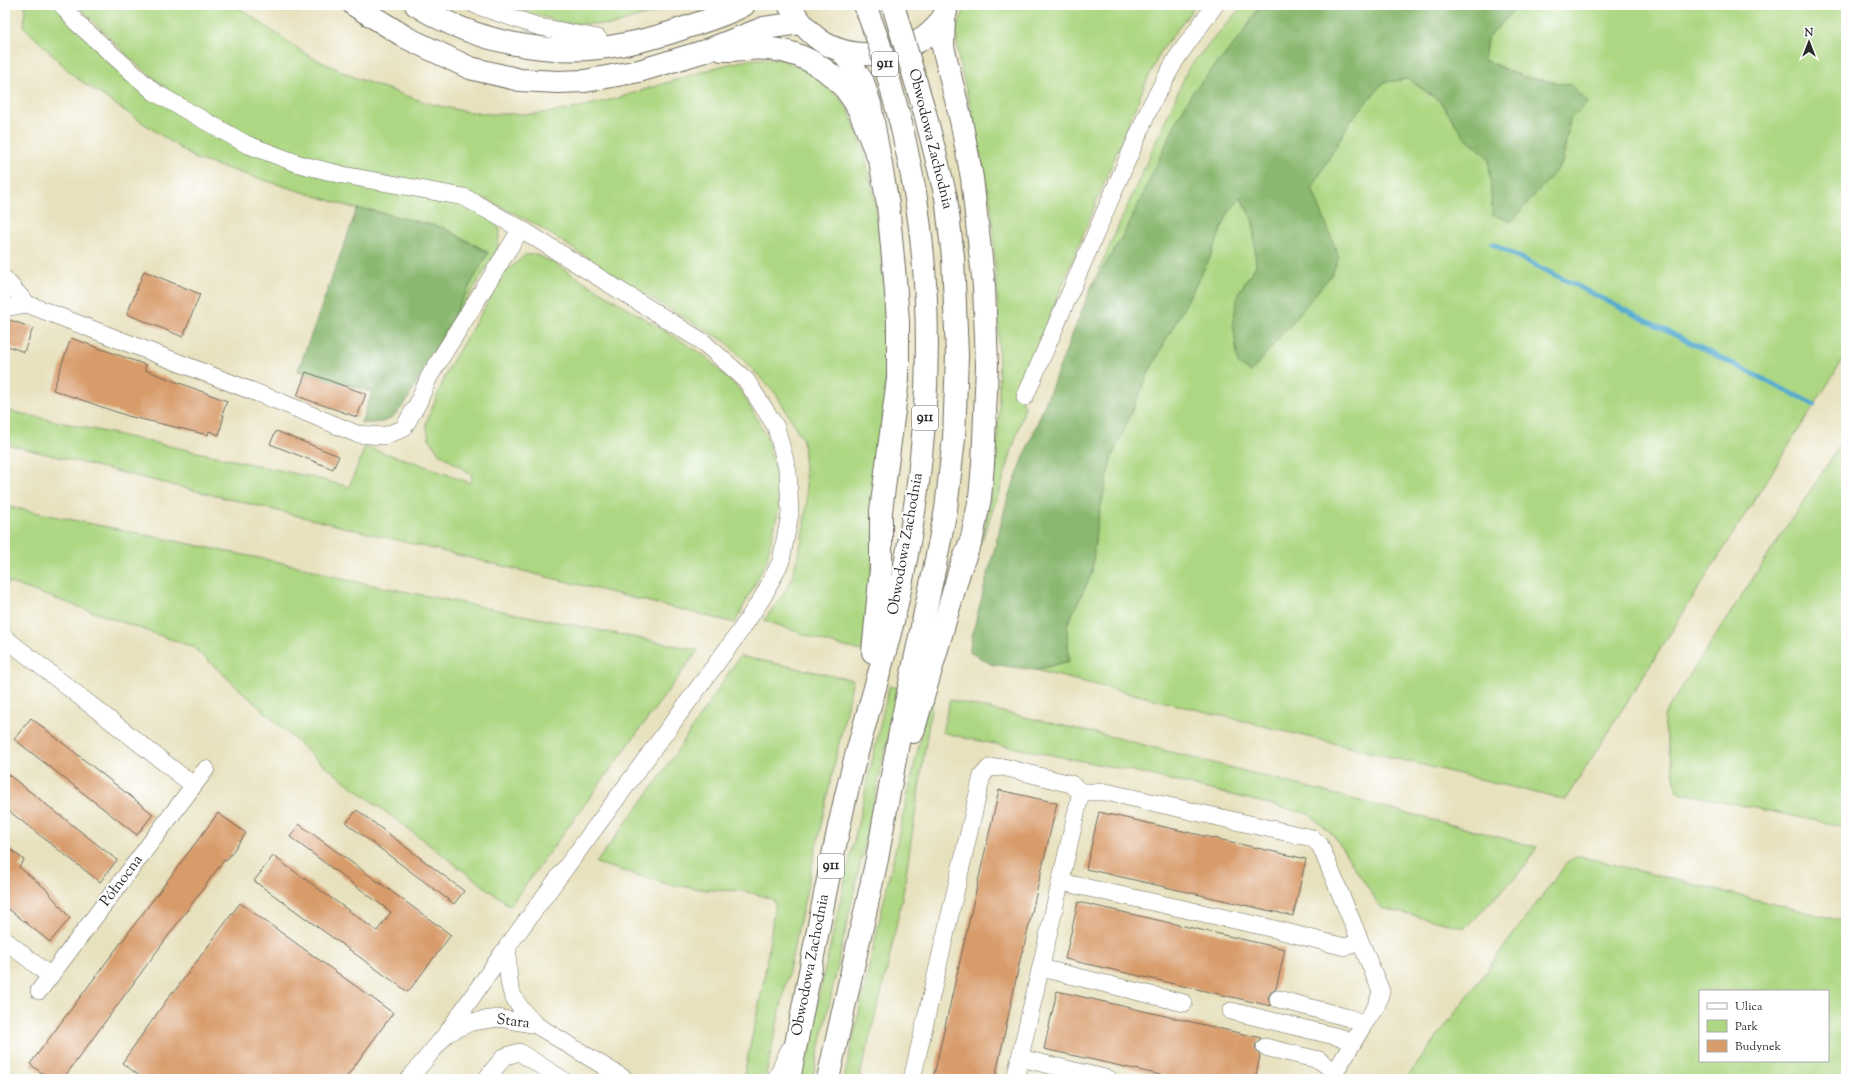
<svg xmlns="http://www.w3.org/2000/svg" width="1851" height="1084" viewBox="0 0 1851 1084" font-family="'Sorts Mill Goudy',serif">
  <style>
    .green { fill: #add782; stroke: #6c8156; fill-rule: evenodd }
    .forest { fill: #8ab870; stroke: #5a724e }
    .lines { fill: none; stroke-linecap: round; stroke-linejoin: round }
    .stream { stroke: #53aad0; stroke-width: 5 }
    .building { fill: #d89b6a }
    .minor-casing { stroke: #6d6b5e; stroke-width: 18 }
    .major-casing { stroke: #6d6b5e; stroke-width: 24 }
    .highway-casing { stroke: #6d6b5e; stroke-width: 24 }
    .minor { stroke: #fff; stroke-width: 17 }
    .major { stroke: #fff; stroke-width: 22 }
    .highway { stroke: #fff; stroke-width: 22 }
    .major-bridge-casing { stroke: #6d6b5e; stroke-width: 24; stroke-linecap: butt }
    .major-bridge { stroke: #fff; stroke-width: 22 }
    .labels { text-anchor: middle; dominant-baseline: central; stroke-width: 4; stroke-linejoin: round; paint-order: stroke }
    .shield { fill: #fff; stroke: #6b6b6b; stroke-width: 1 }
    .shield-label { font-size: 14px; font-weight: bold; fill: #2b2b2b }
    .street-label { font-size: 15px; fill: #2b2b2b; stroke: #fff }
  </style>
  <rect width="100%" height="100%" fill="#fff"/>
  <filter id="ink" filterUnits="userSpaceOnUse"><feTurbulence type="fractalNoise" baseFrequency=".025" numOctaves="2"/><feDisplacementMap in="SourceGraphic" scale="8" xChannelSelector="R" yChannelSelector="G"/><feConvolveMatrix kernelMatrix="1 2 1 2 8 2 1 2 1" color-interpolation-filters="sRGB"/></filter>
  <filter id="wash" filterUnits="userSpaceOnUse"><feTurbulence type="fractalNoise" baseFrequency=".012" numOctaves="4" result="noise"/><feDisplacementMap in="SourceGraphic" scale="16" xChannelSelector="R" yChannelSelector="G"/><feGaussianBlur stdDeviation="0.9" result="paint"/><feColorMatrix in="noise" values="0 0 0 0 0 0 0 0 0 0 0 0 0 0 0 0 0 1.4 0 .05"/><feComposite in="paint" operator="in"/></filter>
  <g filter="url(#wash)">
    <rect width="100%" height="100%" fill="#e7e1bd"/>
    <g class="green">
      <path d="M 25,5 L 57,5 L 216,136 L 458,202 L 491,218 L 500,230 L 497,250 L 426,367 L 488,252 L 444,228 L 370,210 L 357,209 L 196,159 L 75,77 L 24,27 Z"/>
      <path d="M 77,5 L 235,5 L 309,56 L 356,78 L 427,103 L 463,111 L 490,114 L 535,114 L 568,110 L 614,99 L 721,66 L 752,59 L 779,59 L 817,74 L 847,107 L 863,147 L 874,194 L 881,248 L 886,312 L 886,373 L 868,618 L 862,651 L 828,643 L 764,620 L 783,595 L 792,577 L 801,544 L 807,503 L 803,440 L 776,394 L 726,342 L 639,291 L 535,224 L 486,199 L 308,159 L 251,136 L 182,101 L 132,60 Z"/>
      <path d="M 504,5 L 678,5 L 612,25 L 564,23 Z"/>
      <path d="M 966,5 L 1196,5 L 1161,51 L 1142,91 L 1018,393 L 1025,407 L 1000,490 L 981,543 L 995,476 L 999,406 L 998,308 L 991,206 L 971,109 L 959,62 L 956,32 Z"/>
      <path d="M 1243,5 L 1260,5 L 1241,36 L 1192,93 L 1129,225 L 1090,290 L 1189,67 Z"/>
      <path d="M 1512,5 L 1846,5 L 1846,355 L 1565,800 L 1035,670 L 1069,661 L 1067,625 L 1092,573 L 1096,529 L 1111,459 L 1149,372 L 1208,262 L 1228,213 L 1241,198 L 1253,221 L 1256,265 L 1238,294 L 1299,313 L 1332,274 L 1323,218 L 1312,188 L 1350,121 L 1384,82 L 1408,79 L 1440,101 L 1463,135 L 1489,158 L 1491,185 L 1562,164 L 1570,120 L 1588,102 L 1571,85 L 1524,77 L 1484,60 L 1487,39 L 1515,9 Z"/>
      <path d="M 535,254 L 552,262 L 704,355 L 741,391 L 766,435 L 777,475 L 779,508 L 766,562 L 735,623 L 5,444 L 5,410 L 315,478 L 349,487 L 365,447 L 414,462 L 470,483 L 472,475 L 439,453 L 429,438 L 426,423 L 449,367 L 505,273 L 525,255 Z"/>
      <path d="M 1846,432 L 1846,827 L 1677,792 L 1663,716 L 1833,456 Z"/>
      <path d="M 5,506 L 307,568 L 342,579 L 698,650 L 510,906 L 317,760 L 193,647 L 5,581 Z"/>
      <path d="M 740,656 L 853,680 L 765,1079 L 743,1079 L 763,986 L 775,904 L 772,899 L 745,891 L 707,890 L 667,884 L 596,863 L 657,781 Z"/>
      <path d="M 889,686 L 899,688 L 816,1064 L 812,1079 L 800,1079 Z"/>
      <path d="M 930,695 L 933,696 L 904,888 L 887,970 L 859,1079 L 844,1079 Z"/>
      <path d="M 950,700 L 1117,738 L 1537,847 L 1524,868 L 1465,928 L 1381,908 L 1334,836 L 1309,814 L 1133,771 L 965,738 L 942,732 Z"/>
      <path d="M 1579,856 L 1846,922 L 1846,1079 L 1406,1079 L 1568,861 ZM 1700,991 L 1828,991 L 1828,1061 L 1700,1061 Z"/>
    </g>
    <g class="forest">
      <path d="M 1260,5 L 1512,5 L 1516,8 L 1487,39 L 1484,60 L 1524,77 L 1571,85 L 1588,102 L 1570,120 L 1562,164 L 1511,222 L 1492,214 L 1489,158 L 1463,135 L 1440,101 L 1408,79 L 1384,82 L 1350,121 L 1312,188 L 1339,257 L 1332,274 L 1251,372 L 1238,364 L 1233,322 L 1238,294 L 1256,265 L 1253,221 L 1241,198 L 1228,213 L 1208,262 L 1149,372 L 1111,459 L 1096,529 L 1092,573 L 1067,625 L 1069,661 L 1035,670 L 991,664 L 969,652 L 974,627 L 1008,497 L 1090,290 L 1129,225 L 1178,118 L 1192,93 L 1241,36 Z"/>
      <path d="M 357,209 L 370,210 L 444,228 L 488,253 L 406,402 C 390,422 387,423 361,423 L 372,392 L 298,371 Z"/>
    </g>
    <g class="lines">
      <path class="stream" d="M 1493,244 L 1815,405"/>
    </g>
    <g id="blocks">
      <g class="building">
        <path d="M 144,271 L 200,294 L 183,337 L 127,314 Z"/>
        <path d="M 10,320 L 33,328 L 24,352 L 5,345 L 5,333 Z"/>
        <path d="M 71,338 L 146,365 L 145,370 L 227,401 L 222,415 L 224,415 L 219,435 L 209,431 L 208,435 L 128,416 L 53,390 Z"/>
        <path d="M 306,372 L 366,394 L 357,417 L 297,396 Z"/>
        <path d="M 276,431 L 339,456 L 333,469 L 270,444 Z"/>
        <path d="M 31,718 L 153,814 L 137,835 L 14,739 Z"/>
        <path d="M 5,772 L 117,860 L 100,882 L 5,808 Z"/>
        <path d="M 999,790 L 1057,803 L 1023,951 L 1022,951 L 995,1079 L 933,1079 Z"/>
        <path d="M 357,810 L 464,891 L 454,904 L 346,823 Z"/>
        <path d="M 1099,812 L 1306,859 L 1293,916 L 1086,869 Z"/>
        <path d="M 218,813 L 246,833 L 226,861 L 224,860 L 63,1079 L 50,1079 L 30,1064 Z"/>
        <path d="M 299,824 L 451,935 L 408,992 L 254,881 L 273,856 L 377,931 L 391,912 L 290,837 Z"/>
        <path d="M 5,845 L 24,860 L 19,867 L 45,888 L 70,918 L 50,942 L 5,906 Z"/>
        <path d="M 1078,902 L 1285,949 L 1276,989 L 1271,992 L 1268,997 L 1271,1006 L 1065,959 Z"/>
        <path d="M 240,903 L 393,1013 L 345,1079 L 144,1079 L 122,1063 L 173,991 L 174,992 Z"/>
        <path d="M 1057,991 L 1261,1038 L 1255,1045 L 1256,1050 L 1260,1056 L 1255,1079 L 1179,1079 L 1044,1049 Z"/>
      </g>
    </g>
  </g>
  <g filter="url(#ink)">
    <use href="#blocks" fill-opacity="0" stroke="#6d6b5e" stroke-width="1"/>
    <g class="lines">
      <defs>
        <g id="minor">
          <path d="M 62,5 L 76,22 L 154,92 L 246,144 L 299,164 L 343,175 L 464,197 L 521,229 L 703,342 L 746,380 L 776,427 L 788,472 L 790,514 L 781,561 L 764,595 L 741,630 L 502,954 L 447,1033 L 409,1079"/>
          <path d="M 475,5 L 540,27 L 598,38"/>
          <path d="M 5,279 L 27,304"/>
          <path d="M 5,308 L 27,304 L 283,403 L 357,434 L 383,436 L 403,429 L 418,403 L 429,377 L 521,229"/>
          <path d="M 1025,397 L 1151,105 L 1176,59 L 1215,5"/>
          <path d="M 5,638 L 193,785"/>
          <path d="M 1081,792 L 1106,792 L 1312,838 L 1320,845 L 1381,991 L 1377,1005 L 1364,1024 L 1331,1079"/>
          <path d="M 1061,882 L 1266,927 L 1345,947 L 1360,942"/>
          <path d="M 5,940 L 50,976"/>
          <path d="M 508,945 C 508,986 506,996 536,1025"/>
          <path d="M 1041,968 L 1184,1003"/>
          <path d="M 39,991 L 206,769"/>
          <path d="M 1278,999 L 1349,1018 L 1364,1024"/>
          <path d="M 1231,1011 L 1343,1038 L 1352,1044"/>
          <path d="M 448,1033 L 471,1022 L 498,1018 L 536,1025 L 625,1079"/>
          <path d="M 1265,1047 L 1319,1060 L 1335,1072"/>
          <path d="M 1020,1058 L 1109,1079"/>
          <path d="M 486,1079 L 504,1057 L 519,1052 L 562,1079"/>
          <path d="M 776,1079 L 789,1050"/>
          <path d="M 912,1079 L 982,776 L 989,768 L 1003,767 L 1071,784 L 1081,792 L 1015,1079"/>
        </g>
        <g id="major">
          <path d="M 789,5 C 799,21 810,35 826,44 C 864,65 927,53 946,12"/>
          <path d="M 842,51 L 863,82 L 870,104 L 888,205 L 895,279 L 898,322 L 898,379 L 881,511 L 881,569 L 873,652"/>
          <path d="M 913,732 L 960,569 L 972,538 L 980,498 L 983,464 L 987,365 L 984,286 L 972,178 L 961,120 L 943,47 L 944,16"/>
          <path d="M 789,1079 C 809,982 825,884 848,787 C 862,730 880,674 894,617 C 925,483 937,342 917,205 C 913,178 907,151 901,124"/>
          <path d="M 828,1079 L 877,859 L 901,726 L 934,570 L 946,509 L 954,438 L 957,355 L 953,257 L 946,197 L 925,113"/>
        </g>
        <g id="highway">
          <path d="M 354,5 L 407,38 L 470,68 L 520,80 L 558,82 L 585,81 L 639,71 L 705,51 L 764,28 L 800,23"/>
          <path d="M 416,5 C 474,42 551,58 620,45 C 644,41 668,34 690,26 C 708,20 728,14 744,5"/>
          <path d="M 722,50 C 738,50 755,47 771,49 C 809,53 844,78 860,112 C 867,129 873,147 881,163"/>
        </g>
      </defs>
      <use href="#minor" class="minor-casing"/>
      <use href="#major" class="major-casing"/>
      <use href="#highway" class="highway-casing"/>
      <use href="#minor" class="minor"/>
      <use href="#major" class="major"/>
      <use href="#highway" class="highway"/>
      <defs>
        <g id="major-bridge">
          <path d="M 865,5 L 879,43 L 901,124"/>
          <path d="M 893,5 L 925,113"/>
        </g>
      </defs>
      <use href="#major-bridge" class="major-bridge-casing"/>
      <use href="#major-bridge" class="major-bridge"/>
    </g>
  </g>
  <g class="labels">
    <g class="shield">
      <rect x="872" y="52" width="26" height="24" rx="3"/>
      <rect x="912" y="406" width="26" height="24" rx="3"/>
      <rect x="818" y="854" width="26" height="24" rx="3"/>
    </g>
    <g class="shield-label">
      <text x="885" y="64">911</text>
      <text x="925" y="418">911</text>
      <text x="831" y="866">911</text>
    </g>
    <g class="street-label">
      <text transform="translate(930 139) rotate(76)">Obwodowa Zachodnia</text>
      <text transform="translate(906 544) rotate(-80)">Obwodowa Zachodnia</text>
      <text transform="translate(122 881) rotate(-53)">Północna</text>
      <text transform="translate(811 965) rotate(-79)">Obwodowa Zachodnia</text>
      <text transform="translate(513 1022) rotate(7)">Stara</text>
    </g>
  </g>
  <rect width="1851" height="1084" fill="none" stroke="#fff" stroke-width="20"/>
  <rect x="1699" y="990" width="130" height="72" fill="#ffffff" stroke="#aaaaaa"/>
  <rect x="1707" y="1003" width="20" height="6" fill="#ffffff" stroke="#aaaaaa"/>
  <text x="1735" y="1010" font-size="12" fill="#2b2b2b">Ulica</text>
  <rect x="1707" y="1020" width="20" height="12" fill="#add782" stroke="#aaaaaa"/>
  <text x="1735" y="1030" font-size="12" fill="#2b2b2b">Park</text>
  <rect x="1707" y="1040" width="20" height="12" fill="#d89b6a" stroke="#aaaaaa"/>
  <text x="1735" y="1050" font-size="12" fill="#2b2b2b">Budynek</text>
  <g transform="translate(1809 42)" stroke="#ffffff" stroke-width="3" paint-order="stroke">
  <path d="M0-3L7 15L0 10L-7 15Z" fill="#2b2b2b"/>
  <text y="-6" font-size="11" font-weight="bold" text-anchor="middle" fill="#2b2b2b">N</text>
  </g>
</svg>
